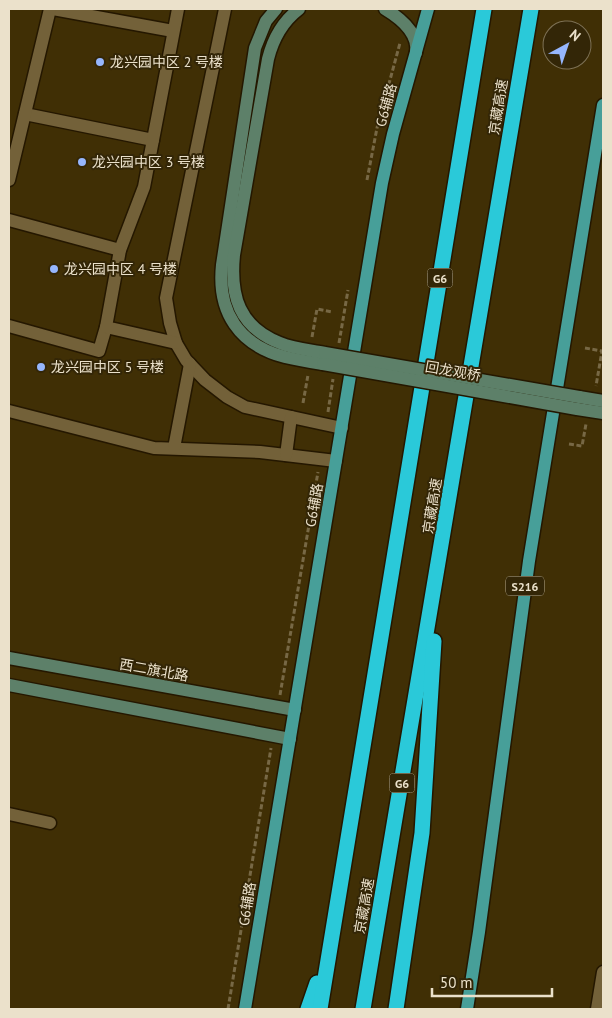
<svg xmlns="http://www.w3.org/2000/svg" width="612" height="1018" viewBox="0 0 612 1018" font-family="'PT Sans','Noto Sans SC',sans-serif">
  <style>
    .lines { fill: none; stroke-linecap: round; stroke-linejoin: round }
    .minor-casing { stroke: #241700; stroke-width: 15 }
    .tertiary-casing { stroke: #241700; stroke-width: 15 }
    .secondary-casing { stroke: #241700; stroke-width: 15 }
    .primary-casing { stroke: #241700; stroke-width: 15 }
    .motorway-casing { stroke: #241700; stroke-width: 18 }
    .path { stroke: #776845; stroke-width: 3; stroke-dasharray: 5 2.5; stroke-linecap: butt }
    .minor { stroke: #736139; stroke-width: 12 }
    .tertiary { stroke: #736139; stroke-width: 12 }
    .secondary { stroke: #5d8069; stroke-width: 12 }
    .primary { stroke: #479f99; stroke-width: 12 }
    .motorway { stroke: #2ac9d9; stroke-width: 15 }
    .secondary-bridge-casing { stroke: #241700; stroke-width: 15; stroke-linecap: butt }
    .secondary-bridge { stroke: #5d8069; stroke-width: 12 }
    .poi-dot { fill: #96b6fd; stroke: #332607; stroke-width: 2 }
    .labels { text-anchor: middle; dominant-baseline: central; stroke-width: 4; stroke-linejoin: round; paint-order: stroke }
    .shield { fill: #332607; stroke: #b4a990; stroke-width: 1 }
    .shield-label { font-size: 12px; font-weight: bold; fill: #ebe1cb }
    .poi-label { font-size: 14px; fill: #ebe1cb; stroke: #332607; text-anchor: start }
    .street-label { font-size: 14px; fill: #ebe1cb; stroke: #332607 }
  </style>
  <rect width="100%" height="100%" fill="#402f05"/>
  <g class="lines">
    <defs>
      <g id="minor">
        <path d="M 53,9 L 173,31"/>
        <path d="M 225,9 L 166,298 L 170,323 L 176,343 L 186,360 L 205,380 L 227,397 L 245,407 L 342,428"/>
        <path d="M 25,114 L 153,140"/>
        <path d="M 9,180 L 50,9"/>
        <path d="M 9,220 L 120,250"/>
        <path d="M 9,326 L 99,351 L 106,327"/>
        <path d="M 176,343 L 106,327 L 120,250 L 144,187 L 178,9"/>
        <path d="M 9,411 L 154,448 L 260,452 L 336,461"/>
        <path d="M 174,448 L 190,364"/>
        <path d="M 286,455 L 291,417"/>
        <path d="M 9,814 L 50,823"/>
      </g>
      <path id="tertiary" d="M 597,1009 L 603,972"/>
      <g id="secondary">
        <path d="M 276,9 L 266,21 L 255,48 L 222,265 C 217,312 239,345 285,357 C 297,360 310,362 323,364"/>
        <path d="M 299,9 C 282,22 273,39 268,59 L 234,255 C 230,296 239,327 280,343 C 294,349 310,350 325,353"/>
        <path d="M 385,9 C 400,18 419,33 416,53"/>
        <path d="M 579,397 L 603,401"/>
        <path d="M 577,409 L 603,413"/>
        <path d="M 9,658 L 295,710"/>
        <path d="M 9,685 L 290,739"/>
      </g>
      <g id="primary">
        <path d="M 245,1009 L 382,183 L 393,134 L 428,9"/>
        <path d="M 467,1009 L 479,932 L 529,561 L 603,105"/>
      </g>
      <g id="motorway">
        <path d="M 308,1009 L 317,983"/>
        <path d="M 320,1009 L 484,9"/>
        <path d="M 363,1009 L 531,9"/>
        <path d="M 396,1009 L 422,833 L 434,641"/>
      </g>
    </defs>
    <use href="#minor" class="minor-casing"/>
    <use href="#tertiary" class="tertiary-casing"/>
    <use href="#secondary" class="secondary-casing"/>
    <use href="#primary" class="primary-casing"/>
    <use href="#motorway" class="motorway-casing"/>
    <g class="path">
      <path d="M 367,180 L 377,128 L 400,43"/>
      <path d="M 312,337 L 317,309 L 332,312"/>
      <path d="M 339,343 L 348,290"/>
      <path d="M 585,348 L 602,351 L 596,386"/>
      <path d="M 303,403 L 308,375"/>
      <path d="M 328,412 L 333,379"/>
      <path d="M 569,444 L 582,446 L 586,424"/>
      <path d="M 280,695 L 318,472"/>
      <path d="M 228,1009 L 271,748"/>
    </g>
    <use href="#minor" class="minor"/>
    <use href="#tertiary" class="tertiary"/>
    <use href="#secondary" class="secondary"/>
    <use href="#primary" class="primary"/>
    <use href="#motorway" class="motorway"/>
    <defs>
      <g id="secondary-bridge">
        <path d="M 325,353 L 579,397"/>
        <path d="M 323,364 L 577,409"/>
      </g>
    </defs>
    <use href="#secondary-bridge" class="secondary-bridge-casing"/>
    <use href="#secondary-bridge" class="secondary-bridge"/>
  </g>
  <g class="poi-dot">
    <circle cx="100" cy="62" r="5"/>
    <circle cx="82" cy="162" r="5"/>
    <circle cx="54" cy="269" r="5"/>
    <circle cx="41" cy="367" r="5"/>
  </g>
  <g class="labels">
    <g class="shield">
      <rect x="427.5" y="268.5" width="25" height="19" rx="4"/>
      <rect x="506" y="576.5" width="38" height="19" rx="4"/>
      <rect x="389.5" y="773.5" width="25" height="19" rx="4"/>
    </g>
    <g class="shield-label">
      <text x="440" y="278">G6</text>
      <text x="525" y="586">S216</text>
      <text x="402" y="783">G6</text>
    </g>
    <g class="poi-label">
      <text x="110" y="62">龙兴园中区 2 号楼</text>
      <text x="92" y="162">龙兴园中区 3 号楼</text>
      <text x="64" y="269">龙兴园中区 4 号楼</text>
      <text x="51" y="367">龙兴园中区 5 号楼</text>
    </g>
    <g class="street-label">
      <text transform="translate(386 105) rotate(-75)">G6辅路</text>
      <text transform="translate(498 107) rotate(-81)">京藏高速</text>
      <text transform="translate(453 371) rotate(10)">回龙观桥</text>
      <text transform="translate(314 505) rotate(-80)">G6辅路</text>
      <text transform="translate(432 506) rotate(-81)">京藏高速</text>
      <text transform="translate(154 670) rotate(10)">西二旗北路</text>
      <text transform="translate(247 904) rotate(-81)">G6辅路</text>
      <text transform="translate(364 906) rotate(-80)">京藏高速</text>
    </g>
  </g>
  <rect width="612" height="1018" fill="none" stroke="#ebe1cb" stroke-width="20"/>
  <g transform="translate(567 45) rotate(40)"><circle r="24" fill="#332607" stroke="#7d7155"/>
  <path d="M0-4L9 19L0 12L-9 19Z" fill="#96b6fd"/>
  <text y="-8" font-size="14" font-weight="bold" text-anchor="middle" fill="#ebe1cb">N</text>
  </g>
  <path d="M432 988v8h120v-8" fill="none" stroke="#ebe1cb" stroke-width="2.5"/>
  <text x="440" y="988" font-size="15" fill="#ebe1cb" stroke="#332607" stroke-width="4" paint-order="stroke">50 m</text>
</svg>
